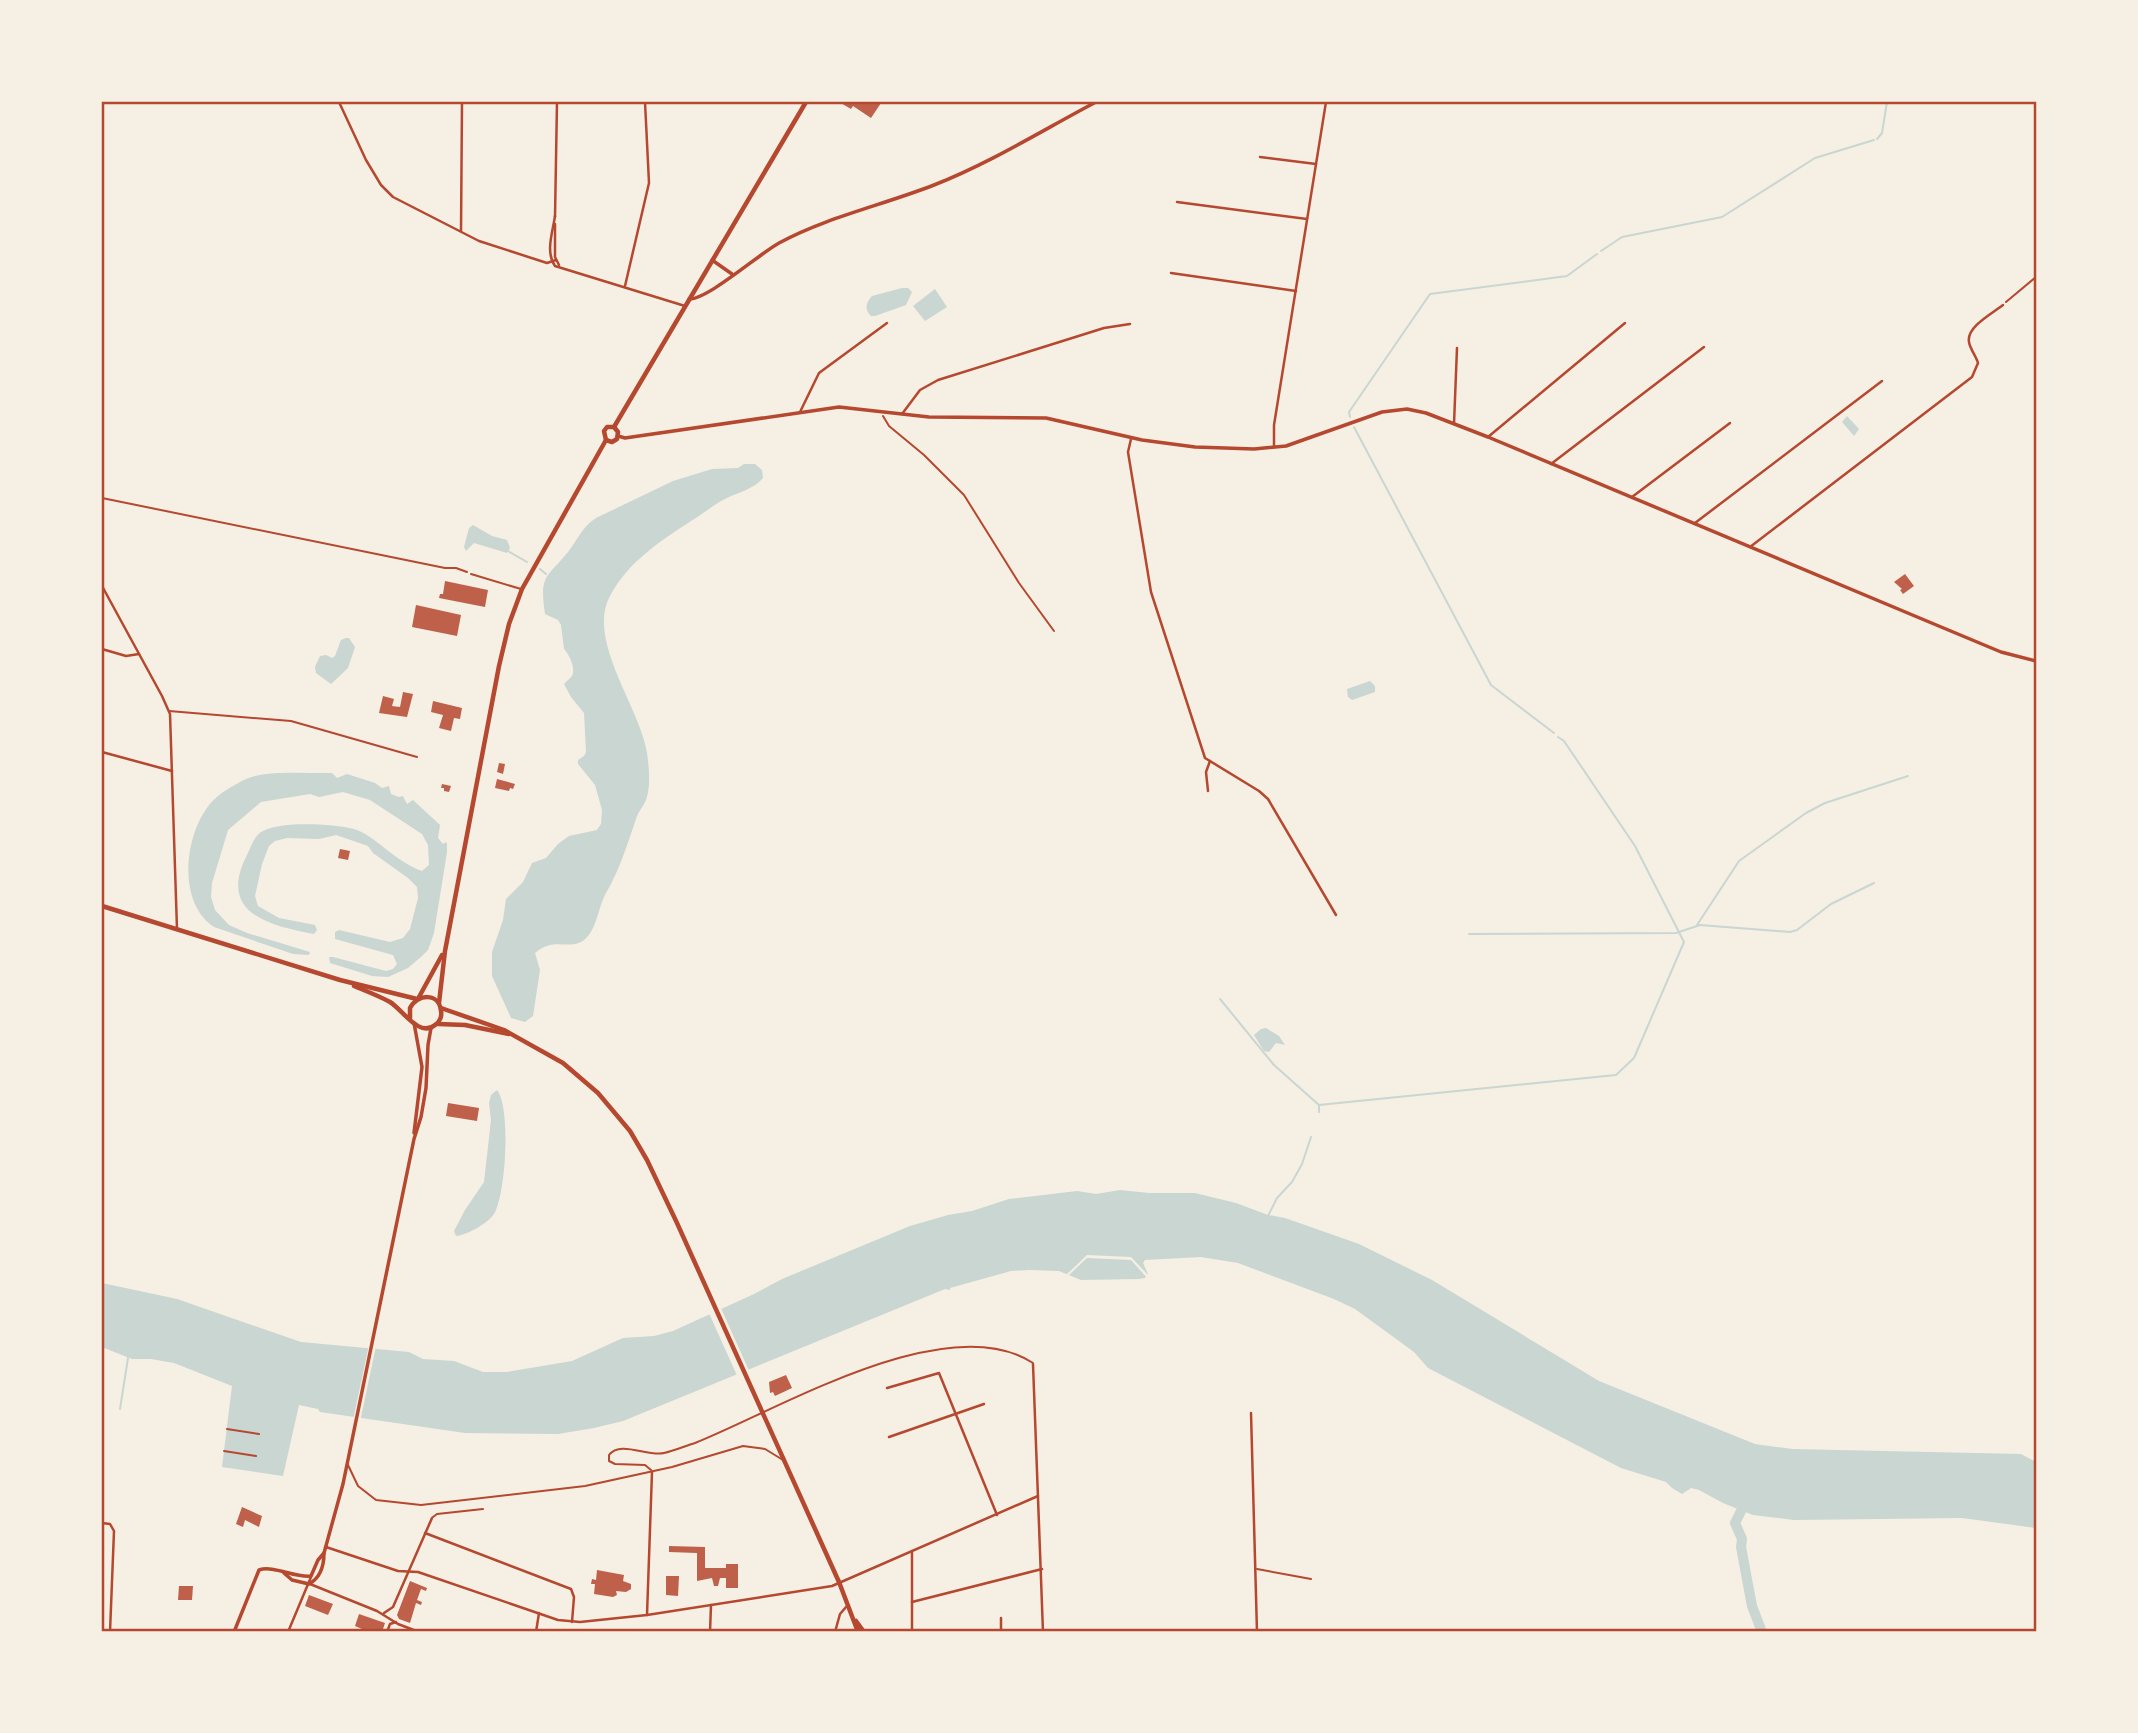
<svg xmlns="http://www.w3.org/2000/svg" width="2138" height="1733" viewBox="0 0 2138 1733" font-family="'PT Sans',sans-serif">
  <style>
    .water { fill: #c9d6d2 }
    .pier { fill: #f6efe4 }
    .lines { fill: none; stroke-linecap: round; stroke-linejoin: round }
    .stream { stroke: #c9d6d2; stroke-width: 2 }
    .river { stroke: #c9d6d2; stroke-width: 10 }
    .building { fill: #bf614a }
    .path { stroke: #b5482f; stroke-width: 2 }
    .service { stroke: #b5482f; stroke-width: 2 }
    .pedestrian { stroke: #b5482f; stroke-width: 2 }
    .minor { stroke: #b5482f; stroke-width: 2.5 }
    .tertiary { stroke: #b5482f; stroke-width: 3.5 }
    .primary { stroke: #b5482f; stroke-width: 4.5 }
    .neatline { fill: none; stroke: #b5482f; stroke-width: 2.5 }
  </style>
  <rect width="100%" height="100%" fill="#f6efe4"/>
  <g class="water">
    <path d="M 902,288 L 908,288 L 912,292 L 906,305 L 875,316 L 871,316 C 864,309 866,303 872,296 Z"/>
    <path d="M 935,289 L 947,307 L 925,321 L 913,306 Z"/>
    <path d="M 1847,416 L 1859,429 L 1854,436 L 1842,422 Z"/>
    <path d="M 744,464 L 755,464 L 762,470 L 763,478 C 754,489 739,492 727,498 C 714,504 703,514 691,521 C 659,542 628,562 610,596 C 586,640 640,707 647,753 C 649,767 651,786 646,800 C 643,807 638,812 636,819 C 627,845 620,869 606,893 C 598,907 597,930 584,940 C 570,951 554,936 535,953 L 540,970 L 533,1016 L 525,1022 L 511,1018 L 492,976 L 492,952 L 503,920 L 506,899 L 523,882 L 532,863 L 546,858 L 558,844 L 569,836 L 597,830 L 601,824 L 602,810 L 595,785 L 578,764 L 578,760 L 584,756 L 586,752 L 584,713 L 571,697 L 564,684 C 566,681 570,679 572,676 C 576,668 569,654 564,649 L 561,625 L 558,620 L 545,614 C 539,574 547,578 568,552 C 578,539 582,527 596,518 L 673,481 L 712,469 L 738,468 Z"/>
    <path d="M 473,525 L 492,536 L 507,540 L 510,548 L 507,553 L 474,543 L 466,551 L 464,547 L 469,528 Z"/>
    <path d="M 346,638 L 349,638 L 355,647 L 348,668 L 331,684 L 316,673 L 315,667 L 320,656 L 326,655 L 332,658 L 335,656 L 341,640 Z"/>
    <path d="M 1370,681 L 1375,686 L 1375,692 L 1352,700 L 1348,697 L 1347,689 Z"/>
    <path d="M 311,773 L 332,773 L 337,778 L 347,774 L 375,783 L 382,788 L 389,786 L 391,794 L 399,797 L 403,796 L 407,804 L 413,800 L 440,825 L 438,838 L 443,844 L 446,842 L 447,844 L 447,852 L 434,933 L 428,950 L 422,956 L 408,968 L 388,977 L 372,976 L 330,963 L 329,957 L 333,957 L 386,971 L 393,969 L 397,964 L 393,955 L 335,939 L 335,932 L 339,930 L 390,942 L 403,938 L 410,929 L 418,898 L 417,887 L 408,878 L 373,853 L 368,846 L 336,835 L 319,839 L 287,838 L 275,841 L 269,846 L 262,864 L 255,896 L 258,906 L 279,918 L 315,925 L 317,930 L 314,934 C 271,926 218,914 246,857 C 251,848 253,836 263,831 C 283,821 332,824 354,829 C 373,834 397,863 422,871 L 429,865 L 428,845 L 422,834 L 370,800 L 343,792 L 319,797 L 310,794 L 261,802 L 228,830 L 212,883 L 211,897 L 215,910 L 229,925 L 247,933 L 310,952 L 309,955 L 293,954 L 214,927 C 177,903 184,835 210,804 C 219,793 234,785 246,779 C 265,771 290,773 311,773 Z"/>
    <path d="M 1266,1028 L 1279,1036 L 1285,1045 L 1276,1043 L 1269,1052 L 1264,1051 L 1254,1035 L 1261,1029 Z"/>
    <path d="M 497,1090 C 511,1107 506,1194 494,1214 C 487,1224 467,1235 456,1236 L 454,1231 L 465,1210 L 484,1182 L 491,1120 L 489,1103 L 491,1095 Z"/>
    <path d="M 1120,1190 L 1149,1193 L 1195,1193 L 1236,1203 L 1268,1215 L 1285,1218 L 1359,1244 L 1432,1280 L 1599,1381 L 1755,1444 L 1792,1449 L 2021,1454 L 2036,1462 L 2036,1528 L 1962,1518 L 1794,1520 L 1753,1515 L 1723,1503 L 1699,1490 L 1691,1488 L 1682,1494 L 1672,1488 L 1666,1482 L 1621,1468 L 1428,1368 L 1414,1352 L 1355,1309 L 1334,1299 L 1238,1263 L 1201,1257 L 1145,1260 L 1143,1263 L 1148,1274 L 1145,1278 L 1139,1279 L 1081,1280 L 1059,1271 L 1029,1270 L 1011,1271 L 950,1288 L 950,1290 L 945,1289 L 623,1421 L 594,1428 L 558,1434 L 465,1433 L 320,1412 L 318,1409 L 299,1405 L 283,1476 L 222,1467 L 232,1386 L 174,1363 L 151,1359 L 132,1359 L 102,1347 L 102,1283 L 177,1299 L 301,1342 L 409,1352 L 423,1359 L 454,1361 L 483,1372 L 507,1372 L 572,1361 L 623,1338 L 654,1336 L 673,1331 L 754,1294 L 782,1279 L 910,1226 L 948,1215 L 972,1211 L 1009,1199 L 1077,1191 L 1096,1194 Z"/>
  </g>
  <g class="pier">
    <path d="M 1087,1255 L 1131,1257 L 1150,1277 L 1148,1279 L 1131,1260 L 1087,1258 L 1068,1276 L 1066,1275 Z"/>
    <path d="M 720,1306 L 750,1373 L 738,1378 L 708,1311 Z"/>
    <path d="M 369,1345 L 376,1346 L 360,1422 L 353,1420 Z"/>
  </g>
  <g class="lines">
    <g class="stream">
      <path d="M 1877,139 L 1882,133 L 1887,102"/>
      <path d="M 1601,251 L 1622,237 L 1722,217 L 1815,158 L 1874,140"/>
      <path d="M 1350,417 L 1349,412 L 1430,294 L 1567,276 L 1597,254"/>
      <path d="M 1354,427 L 1491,685 L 1554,733"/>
      <path d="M 508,551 L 527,562"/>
      <path d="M 540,569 L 546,574"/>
      <path d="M 1697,925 L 1739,861 L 1806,813 L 1825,803 L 1908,776"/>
      <path d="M 1469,934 L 1676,933 L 1700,925 L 1790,932 L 1797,930 L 1831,904 L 1874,883"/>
      <path d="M 1220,999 L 1274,1065 L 1319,1105"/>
      <path d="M 1319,1112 L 1319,1105 L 1616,1075 L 1634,1058 L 1684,942 L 1635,846 L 1564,741 L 1558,737"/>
      <path d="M 1267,1218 L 1277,1198 L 1292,1182 L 1302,1164 L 1311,1137"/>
      <path d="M 120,1409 L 128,1358"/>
    </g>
    <path class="river" d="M 1747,1499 L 1735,1523 L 1742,1539 L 1741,1547 L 1752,1606 L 1762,1632"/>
  </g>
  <g class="building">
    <path d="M 839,102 L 879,102 L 881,103 L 871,118 L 853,106 L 851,109 Z"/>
    <path d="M 1905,574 L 1914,586 L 1903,594 L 1900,590 L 1902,589 L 1894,582 Z"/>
    <path d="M 445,581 L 488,590 L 485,607 L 439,598 L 440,594 L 443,594 Z"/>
    <path d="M 416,605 L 461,615 L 457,636 L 412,627 Z"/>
    <path d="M 403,692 L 413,694 L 407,717 L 379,713 L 383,696 L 394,699 L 392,706 L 400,707 Z"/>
    <path d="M 433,701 L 462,708 L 460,719 L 454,718 L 451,731 L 439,728 L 443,715 L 431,712 Z"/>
    <path d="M 499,763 L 505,764 L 503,774 L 497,772 Z"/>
    <path d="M 497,779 L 515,784 L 513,789 L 510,788 L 509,791 L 495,788 Z"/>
    <path d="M 442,784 L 451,786 L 449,792 L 444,791 L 444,788 L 441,788 Z"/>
    <path d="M 340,849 L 350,851 L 348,860 L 338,858 Z"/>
    <path d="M 448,1103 L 479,1108 L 477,1121 L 446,1116 Z"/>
    <path d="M 786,1375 L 792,1388 L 775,1396 L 773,1392 L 770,1393 L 769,1382 Z"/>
    <path d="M 242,1507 L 262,1516 L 259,1527 L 245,1520 L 243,1527 L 236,1524 Z"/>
    <path d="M 669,1546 L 705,1547 L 705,1568 L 726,1568 L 726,1564 L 738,1564 L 738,1588 L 726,1588 L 726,1578 L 720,1578 L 718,1586 L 714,1586 L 712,1578 L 697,1581 L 697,1553 L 669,1552 Z"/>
    <path d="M 597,1570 L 624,1575 L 623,1581 L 631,1584 L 631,1589 L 626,1592 L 616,1591 L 617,1595 L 613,1597 L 594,1594 L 595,1584 L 591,1584 L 592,1579 L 596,1580 Z"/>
    <path d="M 666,1576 L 679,1576 L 678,1596 L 666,1595 Z"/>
    <path d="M 410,1581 L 427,1588 L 426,1591 L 421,1589 L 417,1600 L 422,1602 L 421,1605 L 416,1603 L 410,1623 L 399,1619 L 397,1615 Z"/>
    <path d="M 179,1586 L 193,1586 L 192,1600 L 178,1600 Z"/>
    <path d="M 309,1595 L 333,1604 L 328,1615 L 305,1606 Z"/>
    <path d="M 359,1614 L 385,1623 L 382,1632 L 369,1632 L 355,1626 Z"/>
  </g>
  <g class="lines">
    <g class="path">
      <path d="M 2006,302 L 2036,277"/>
      <path d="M 883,416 L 889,426 L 924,455 L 964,495 L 1019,583 L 1054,631"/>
      <path d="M 102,498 L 445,568 L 456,568 L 467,572"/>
      <path d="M 227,1429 L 259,1434"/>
      <path d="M 224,1451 L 256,1456"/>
    </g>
    <g class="service">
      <path d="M 471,574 L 521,589"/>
      <path d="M 169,711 L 291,721 L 417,757"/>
      <path d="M 651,1470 L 645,1465 L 615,1464 L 609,1461 L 609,1455 C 620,1440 648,1457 664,1453 C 674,1451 685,1446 695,1443 C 778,1410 947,1307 1033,1363"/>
      <path d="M 433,1517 L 437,1514 L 483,1509"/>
    </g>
    <g class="pedestrian">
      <path d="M 348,1465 L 358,1486 L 376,1500 L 421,1505 L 585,1486 L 672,1467 L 743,1446 L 765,1449 L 783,1460"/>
      <path d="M 1257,1569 L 1311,1579"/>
    </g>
    <g class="minor">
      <path d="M 339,102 L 366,160 L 381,185 L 393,197 L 479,241 L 547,263 L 556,260"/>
      <path d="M 1260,157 L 1316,164"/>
      <path d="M 1177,202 L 1307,219"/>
      <path d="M 555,216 C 553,231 545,252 555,266 L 685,306"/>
      <path d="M 555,217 L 557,102"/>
      <path d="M 555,224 L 555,257 L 559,265"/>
      <path d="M 461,231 L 462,102"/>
      <path d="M 1171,273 L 1296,291"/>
      <path d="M 625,286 L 649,183 L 645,102"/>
      <path d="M 800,412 L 819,373 L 887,323"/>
      <path d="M 902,414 L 920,390 L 938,380 L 1104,328 L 1130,324"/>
      <path d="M 1454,424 L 1457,348"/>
      <path d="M 1488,437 L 1625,323"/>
      <path d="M 1131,439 L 1128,452 L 1151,592 L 1205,758 L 1259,791 L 1268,799 L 1336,915"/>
      <path d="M 1274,447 L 1274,425 L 1326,102"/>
      <path d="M 1551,464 L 1704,347"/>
      <path d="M 1632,497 L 1730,423"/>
      <path d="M 1695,523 L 1882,381"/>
      <path d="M 1750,547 L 1972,377 L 1978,363 C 1976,356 1970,349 1969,342 C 1966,327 1993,313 2003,305"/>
      <path d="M 102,586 L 162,696 L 170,714 L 177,929"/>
      <path d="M 102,649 L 126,656 L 139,654"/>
      <path d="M 102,752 L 172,771"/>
      <path d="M 1208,791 L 1206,772 L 1210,761"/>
      <path d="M 1033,1364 L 1043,1632"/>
      <path d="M 887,1388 L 939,1373 L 997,1515"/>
      <path d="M 1251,1413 L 1257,1632"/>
      <path d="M 889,1437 L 984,1404"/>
      <path d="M 102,1523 L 110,1524 L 114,1531 L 110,1632"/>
      <path d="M 425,1533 L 571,1589 L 574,1597 L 572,1622"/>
      <path d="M 326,1547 L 398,1571 L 418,1572 L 558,1620 L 580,1622 L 647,1615 L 832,1586 L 1038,1496"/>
      <path d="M 310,1584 L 377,1611 L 398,1624 L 419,1632"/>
      <path d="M 912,1602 L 1042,1569"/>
      <path d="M 384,1613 L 393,1607 L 432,1518"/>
      <path d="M 647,1615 L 652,1472"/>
      <path d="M 1001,1618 L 1001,1632"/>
      <path d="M 288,1632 L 311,1577"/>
      <path d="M 387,1632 L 390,1624 L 396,1622"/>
      <path d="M 536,1632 L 539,1613"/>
      <path d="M 710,1632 L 711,1605"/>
      <path d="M 835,1632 L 840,1614 L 846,1607"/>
      <path d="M 912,1632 L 912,1551"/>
    </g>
    <g class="tertiary">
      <path d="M 712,260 L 732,274"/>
      <path d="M 689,299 C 707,300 759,254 779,243 C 827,217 883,205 934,185 C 990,163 1043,130 1096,102"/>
      <path d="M 618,436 L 625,438 L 839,407 L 929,417 L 1046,418 L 1142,440 L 1195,447 L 1254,449 L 1286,446 L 1382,412 L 1407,409 L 1426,413 L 1488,437 L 1922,619 L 2001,652 L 2036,661"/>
      <path d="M 414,1023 L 422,1067 L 414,1133"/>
      <path d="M 284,1573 L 292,1580 L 309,1584 C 320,1578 324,1566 324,1553 L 343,1484 L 414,1139 L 421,1117 L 426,1088 L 428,1045 L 431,1028"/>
      <path d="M 234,1632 L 259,1570 C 273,1565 295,1578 311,1576 L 318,1560 L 324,1553"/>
    </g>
    <g class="primary">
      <path d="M 614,427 L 806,102"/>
      <path d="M 606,440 L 612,442 L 617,439 L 618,432 L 614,427"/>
      <path d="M 606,440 L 604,431 L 607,427 L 614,427"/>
      <path d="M 102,906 L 340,980 L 417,999"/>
      <path d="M 354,986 C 366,991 379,996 390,1002 C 403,1010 419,1038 435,1025 C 440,1022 442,1016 441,1011 C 439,992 417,994 410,1008 L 410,1018"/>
      <path d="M 419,997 L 442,955"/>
      <path d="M 439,1003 L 445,951 L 499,666 L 509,624 L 522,589 L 606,440"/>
      <path d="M 441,1008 L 504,1030 L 563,1063 L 598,1093 L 630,1131 L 647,1160 L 677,1223 L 839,1582 L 858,1632"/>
      <path d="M 438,1024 L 465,1025 L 509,1034"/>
      <path d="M 856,1621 L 864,1632"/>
    </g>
  </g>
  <rect width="2138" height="1733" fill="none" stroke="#f6efe4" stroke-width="206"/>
  <rect x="103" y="103" width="1932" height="1527" class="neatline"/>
</svg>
